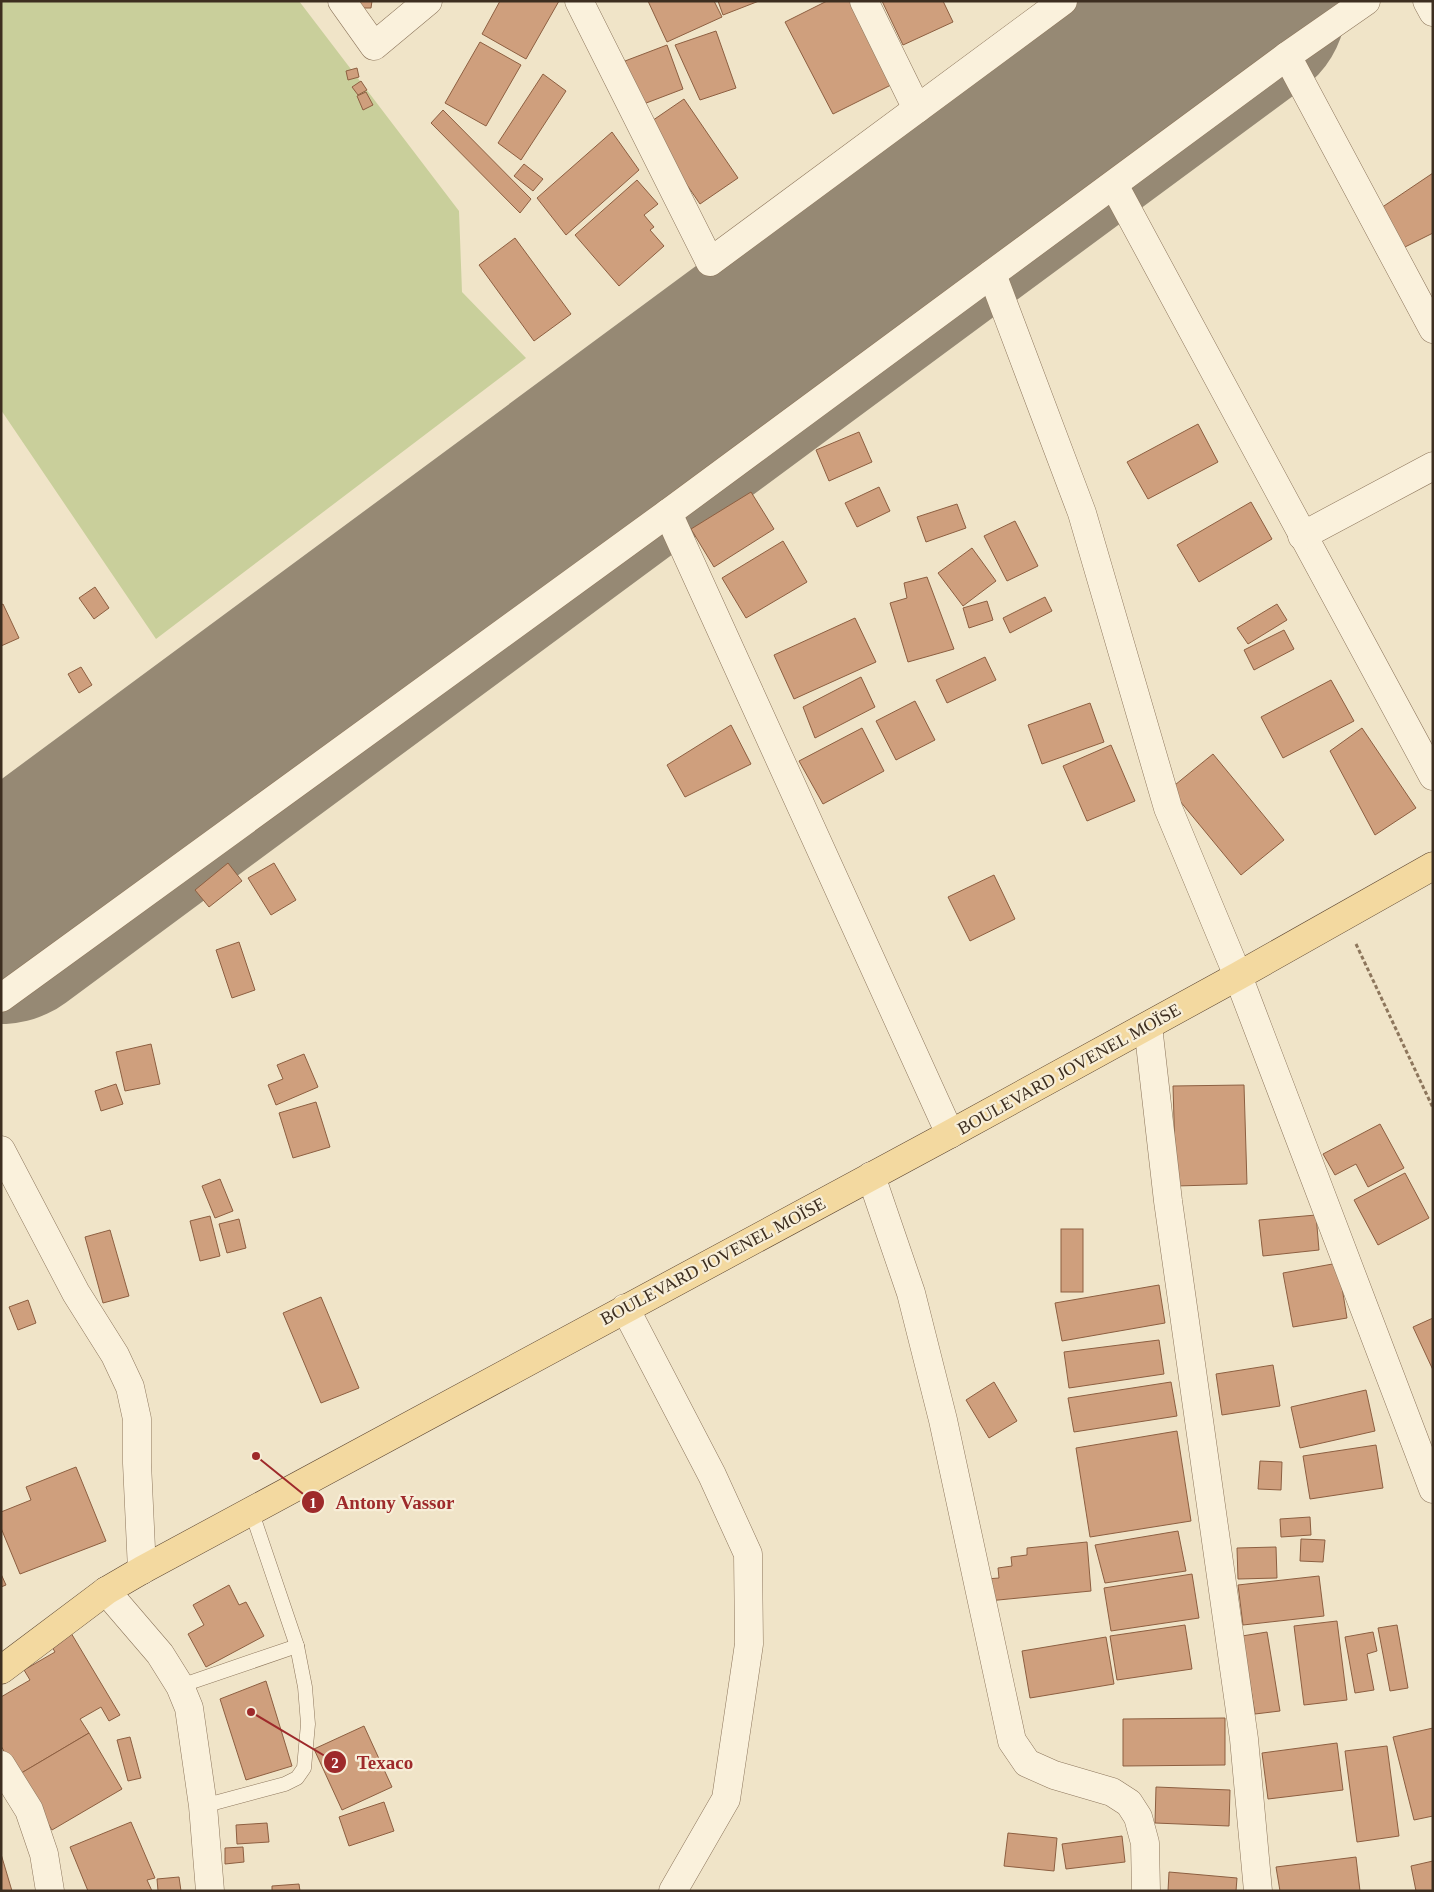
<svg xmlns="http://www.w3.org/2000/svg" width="1434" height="1892" viewBox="0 0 1434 1892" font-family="Georgia,serif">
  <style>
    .green { fill: #c9cf9b }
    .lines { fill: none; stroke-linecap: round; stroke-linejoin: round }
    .runway { stroke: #968974; stroke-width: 218 }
    .building { fill: #cf9f7d; stroke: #8d5f41 }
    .lane-casing { stroke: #8d765c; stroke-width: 15 }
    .street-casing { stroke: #8d765c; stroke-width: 29 }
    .primary-casing { stroke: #5b4430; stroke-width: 29 }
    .path { stroke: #8d765c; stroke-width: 3; stroke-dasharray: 4 2.5; stroke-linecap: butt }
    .lane { stroke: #faf1dc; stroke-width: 14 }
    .street { stroke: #faf1dc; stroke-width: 28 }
    .primary { stroke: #f3d9a0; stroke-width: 28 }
    .labels { text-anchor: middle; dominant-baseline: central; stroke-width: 4.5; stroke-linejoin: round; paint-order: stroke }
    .street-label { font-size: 18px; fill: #3d2e20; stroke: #f7eed8 }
    .leader { fill: none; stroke: #9e2a2b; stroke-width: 2 }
    .callout-dot { fill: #9e2a2b; stroke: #f7eed8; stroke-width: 2 }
    .mark-label { font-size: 15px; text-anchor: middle; font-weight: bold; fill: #fff }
    .callout-label { font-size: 19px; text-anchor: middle; font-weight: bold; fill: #9e2a2b; stroke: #f7eed8; stroke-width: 4.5; stroke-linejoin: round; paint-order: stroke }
  </style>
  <rect width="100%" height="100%" fill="#f0e4c8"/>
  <path class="green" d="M 1,1 L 299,1 L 459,211 L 462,292 L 526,358 L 156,639 L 1,410 Z"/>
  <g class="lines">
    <path class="runway" d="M 1,915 L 1238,1"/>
  </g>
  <g class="building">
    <path d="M 359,1 L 372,1 L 371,8 L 359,8 Z"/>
    <path d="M 500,1 L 559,1 L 526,59 L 482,34 Z"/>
    <path d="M 648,1 L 714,1 L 722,17 L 667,42 Z"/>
    <path d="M 718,1 L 759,1 L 723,15 Z"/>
    <path d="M 827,1 L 850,1 L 893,84 L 833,114 L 785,22 Z"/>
    <path d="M 882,1 L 943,1 L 953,22 L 903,45 Z"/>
    <path d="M 716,31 L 736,88 L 700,100 L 675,45 Z"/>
    <path d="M 480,42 L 521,65 L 486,126 L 445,103 Z"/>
    <path d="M 667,45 L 683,89 L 641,105 L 625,61 Z"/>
    <path d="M 357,68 L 359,77 L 348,80 L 346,71 Z"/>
    <path d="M 543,74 L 566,91 L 521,160 L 498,143 Z"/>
    <path d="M 361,81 L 367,90 L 358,95 L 352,87 Z"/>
    <path d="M 366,92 L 373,105 L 363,110 L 357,96 Z"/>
    <path d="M 684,99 L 738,178 L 700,204 L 646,125 Z"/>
    <path d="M 443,110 L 531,199 L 520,213 L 431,123 Z"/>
    <path d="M 612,132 L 639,170 L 566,235 L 537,198 Z"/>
    <path d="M 524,164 L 543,179 L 533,191 L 514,176 Z"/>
    <path d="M 1433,173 L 1433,233 L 1399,250 L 1378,210 Z"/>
    <path d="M 637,180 L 658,204 L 644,215 L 654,227 L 650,230 L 664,246 L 619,286 L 575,235 Z"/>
    <path d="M 515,238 L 571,314 L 534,341 L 479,265 Z"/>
    <path d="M 1198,424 L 1218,462 L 1148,499 L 1127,462 Z"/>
    <path d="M 859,432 L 872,462 L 829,481 L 816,450 Z"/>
    <path d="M 879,487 L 890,511 L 857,527 L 845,503 Z"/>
    <path d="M 751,492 L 774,529 L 714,567 L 691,529 Z"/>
    <path d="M 1251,502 L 1272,539 L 1199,582 L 1177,545 Z"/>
    <path d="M 957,504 L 966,528 L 926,542 L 917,517 Z"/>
    <path d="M 1015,521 L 1038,566 L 1007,581 L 984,536 Z"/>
    <path d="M 783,541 L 807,582 L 746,618 L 722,578 Z"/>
    <path d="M 972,548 L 996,581 L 963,606 L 938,573 Z"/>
    <path d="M 927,577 L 954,649 L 908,662 L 890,603 L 907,598 L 904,583 Z"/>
    <path d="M 95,587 L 109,608 L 94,619 L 79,598 Z"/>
    <path d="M 1045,597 L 1052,611 L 1010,633 L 1003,618 Z"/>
    <path d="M 987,601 L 993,620 L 969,628 L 963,608 Z"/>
    <path d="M 3,604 L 19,638 L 1,646 L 1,605 Z"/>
    <path d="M 1277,604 L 1287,620 L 1248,644 L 1237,628 Z"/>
    <path d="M 855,618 L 876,662 L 794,699 L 774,655 Z"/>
    <path d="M 1284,630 L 1294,649 L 1254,670 L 1244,650 Z"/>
    <path d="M 985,657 L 996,680 L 947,703 L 936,680 Z"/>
    <path d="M 81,667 L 92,685 L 79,693 L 68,674 Z"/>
    <path d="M 861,677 L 875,707 L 815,738 L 803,707 Z"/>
    <path d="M 1331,680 L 1354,721 L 1283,758 L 1261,717 Z"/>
    <path d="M 915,701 L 935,740 L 896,760 L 876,721 Z"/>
    <path d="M 1090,703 L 1104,742 L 1042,764 L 1028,725 Z"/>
    <path d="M 731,725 L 751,764 L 685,797 L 667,765 Z"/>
    <path d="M 862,728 L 884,771 L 823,804 L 799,761 Z"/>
    <path d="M 1362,728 L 1416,808 L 1375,835 L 1330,751 Z"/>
    <path d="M 1111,745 L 1135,801 L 1087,821 L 1063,766 Z"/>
    <path d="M 1213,754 L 1284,840 L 1241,875 L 1170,789 Z"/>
    <path d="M 228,863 L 242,881 L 209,907 L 195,890 Z"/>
    <path d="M 274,863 L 296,900 L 271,915 L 248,878 Z"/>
    <path d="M 994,875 L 1015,919 L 970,941 L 948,897 Z"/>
    <path d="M 239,942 L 255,990 L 232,998 L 216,950 Z"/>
    <path d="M 151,1044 L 160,1084 L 125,1091 L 116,1052 Z"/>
    <path d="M 304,1054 L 318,1087 L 276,1105 L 268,1085 L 283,1079 L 277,1065 Z"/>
    <path d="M 116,1084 L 123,1104 L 101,1111 L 95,1091 Z"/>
    <path d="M 1244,1085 L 1247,1184 L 1176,1186 L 1173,1086 Z"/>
    <path d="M 316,1102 L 330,1147 L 293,1158 L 279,1113 Z"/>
    <path d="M 1380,1124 L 1404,1168 L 1368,1187 L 1356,1164 L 1335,1175 L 1323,1154 Z"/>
    <path d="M 1405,1173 L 1429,1218 L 1378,1245 L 1354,1200 Z"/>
    <path d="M 220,1179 L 233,1211 L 215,1218 L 202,1186 Z"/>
    <path d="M 1316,1215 L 1319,1250 L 1263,1256 L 1259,1220 Z"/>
    <path d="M 210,1216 L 220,1256 L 200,1261 L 190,1221 Z"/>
    <path d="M 239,1219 L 246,1248 L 227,1253 L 219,1224 Z"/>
    <rect x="1061" y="1229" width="22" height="63"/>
    <path d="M 110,1230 L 129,1296 L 103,1303 L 85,1237 Z"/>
    <path d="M 1338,1263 L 1347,1318 L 1293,1327 L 1283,1273 Z"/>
    <path d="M 1159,1285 L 1165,1323 L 1062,1341 L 1055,1303 Z"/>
    <path d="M 321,1297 L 359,1388 L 321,1403 L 283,1313 Z"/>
    <path d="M 28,1300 L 36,1323 L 18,1330 L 9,1307 Z"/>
    <path d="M 1433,1318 L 1433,1370 L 1413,1327 Z"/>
    <path d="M 1159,1340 L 1164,1374 L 1069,1388 L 1064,1352 Z"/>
    <path d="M 1273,1365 L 1280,1406 L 1222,1415 L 1216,1374 Z"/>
    <path d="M 994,1382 L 1017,1421 L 989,1438 L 966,1400 Z"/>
    <path d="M 1171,1382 L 1177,1416 L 1074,1432 L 1068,1398 Z"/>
    <path d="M 1366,1390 L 1375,1431 L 1300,1448 L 1291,1407 Z"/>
    <path d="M 1177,1431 L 1191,1521 L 1090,1537 L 1076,1448 Z"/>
    <path d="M 1376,1445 L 1383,1488 L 1310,1499 L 1303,1456 Z"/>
    <path d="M 1260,1461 L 1282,1462 L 1281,1490 L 1258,1489 Z"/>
    <path d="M 76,1467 L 106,1541 L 20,1574 L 1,1528 L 1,1512 L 31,1500 L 26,1487 Z"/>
    <path d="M 1310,1517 L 1311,1535 L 1281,1537 L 1280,1519 Z"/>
    <path d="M 1178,1531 L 1186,1571 L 1105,1583 L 1095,1545 Z"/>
    <path d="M 1301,1539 L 1325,1540 L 1323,1562 L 1300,1561 Z"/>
    <path d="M 1087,1542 L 1091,1591 L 988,1601 L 986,1579 L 999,1578 L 998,1568 L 1012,1566 L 1011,1557 L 1027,1555 L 1027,1548 Z"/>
    <path d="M 1276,1547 L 1277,1578 L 1238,1579 L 1237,1548 Z"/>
    <path d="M 1,1574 L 6,1585 L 1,1587 Z"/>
    <path d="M 1192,1574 L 1199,1618 L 1111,1631 L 1104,1588 Z"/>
    <path d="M 1319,1576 L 1324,1616 L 1243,1625 L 1238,1585 Z"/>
    <path d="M 229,1585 L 239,1605 L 246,1602 L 264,1636 L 206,1667 L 188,1634 L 204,1625 L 193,1605 Z"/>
    <path d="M 1337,1621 L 1347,1700 L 1304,1705 L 1294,1626 Z"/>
    <path d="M 1185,1625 L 1192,1669 L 1117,1680 L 1110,1636 Z"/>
    <path d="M 1397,1625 L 1408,1688 L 1390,1691 L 1378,1628 Z"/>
    <path d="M 1267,1632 L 1280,1711 L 1255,1714 L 1242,1636 Z"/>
    <path d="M 1373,1632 L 1377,1651 L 1367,1654 L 1374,1690 L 1355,1693 L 1345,1637 Z"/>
    <path d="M 71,1633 L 120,1715 L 109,1721 L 101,1707 L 80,1719 L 89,1733 L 18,1775 L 1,1746 L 1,1697 L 30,1680 L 24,1670 L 55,1652 L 51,1645 Z"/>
    <path d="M 1106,1637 L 1114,1684 L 1030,1698 L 1022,1651 Z"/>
    <path d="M 266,1681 L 292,1766 L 246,1780 L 220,1699 Z"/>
    <path d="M 1225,1718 L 1225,1765 L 1123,1766 L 1123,1719 Z"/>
    <path d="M 364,1726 L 392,1787 L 342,1810 L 314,1749 Z"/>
    <path d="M 1433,1728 L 1433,1816 L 1414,1820 L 1393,1737 Z"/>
    <path d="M 89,1733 L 122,1789 L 52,1830 L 18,1775 Z"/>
    <path d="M 130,1737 L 141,1778 L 128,1781 L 117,1740 Z"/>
    <path d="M 1337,1743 L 1343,1790 L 1268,1799 L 1262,1753 Z"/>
    <path d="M 1387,1746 L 1399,1836 L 1357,1842 L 1345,1751 Z"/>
    <path d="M 1156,1787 L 1230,1790 L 1229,1826 L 1155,1823 Z"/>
    <path d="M 384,1802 L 394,1831 L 349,1846 L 339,1817 Z"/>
    <path d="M 131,1822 L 155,1878 L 147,1880 L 152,1891 L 88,1891 L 70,1847 Z"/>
    <path d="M 267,1823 L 269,1842 L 237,1844 L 236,1825 Z"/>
    <path d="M 1008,1833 L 1057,1838 L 1054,1871 L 1004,1866 Z"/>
    <path d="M 1122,1836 L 1125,1862 L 1066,1869 L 1062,1844 Z"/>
    <path d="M 243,1847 L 244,1862 L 225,1864 L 225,1848 Z"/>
    <path d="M 1,1854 L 12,1891 L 1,1891 Z"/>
    <path d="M 1356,1857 L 1360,1891 L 1280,1891 L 1276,1867 Z"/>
    <path d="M 1433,1861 L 1433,1891 L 1416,1891 L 1411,1866 Z"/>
    <path d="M 1169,1872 L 1237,1878 L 1236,1891 L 1168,1891 Z"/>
    <path d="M 179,1877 L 181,1891 L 158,1891 L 157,1879 Z"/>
    <path d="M 299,1884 L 300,1891 L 272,1891 L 272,1886 Z"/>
  </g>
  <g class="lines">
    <defs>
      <g id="lane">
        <path d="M 180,1686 L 297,1646"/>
        <path d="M 203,1806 L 285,1784 L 297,1778 L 304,1768 L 308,1724 L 305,1687 L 297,1646 L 251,1510"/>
      </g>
      <g id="street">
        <path d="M 342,1 L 374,46 L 428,1"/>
        <path d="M 579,1 L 710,262 L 1063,1"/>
        <path d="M 864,1 L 917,109"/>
        <path d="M 1427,1 L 1433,12"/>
        <path d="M 1287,56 L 1433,329"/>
        <path d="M 1114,185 L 1433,776"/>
        <path d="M 992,274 L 1082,513 L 1168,808 L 1238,976 L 1433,1489"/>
        <path d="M 668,513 L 950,1134"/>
        <path d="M 1302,536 L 1433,466"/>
        <path d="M 1,998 L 668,513 L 1287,56 L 1366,1"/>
        <path d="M 1148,1026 L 1168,1201 L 1244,1739 L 1258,1891"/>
        <path d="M 1,1150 L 76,1293 L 115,1355 L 130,1387 L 137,1419 L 137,1463 L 142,1570"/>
        <path d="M 871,1176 L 911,1293 L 943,1420 L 1012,1741 L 1027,1763 L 1054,1775 L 1112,1792 L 1129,1803 L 1138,1817 L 1145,1843 L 1146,1891"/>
        <path d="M 625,1308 L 712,1475 L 748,1554 L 749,1644 L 726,1799 L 673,1891"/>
        <path d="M 106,1591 L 160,1654 L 180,1686 L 189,1708 L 203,1806 L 210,1891"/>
        <path d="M 1,1765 L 29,1810 L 44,1854 L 50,1891"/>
      </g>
      <path id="primary" d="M 1,1670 L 106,1591 L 142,1570 L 950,1134 L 1238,976 L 1433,866"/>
    </defs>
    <use href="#lane" class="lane-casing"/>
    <use href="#street" class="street-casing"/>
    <use href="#primary" class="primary-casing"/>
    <path class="path" d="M 1356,944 L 1433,1108"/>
    <use href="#lane" class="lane"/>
    <use href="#street" class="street"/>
    <use href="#primary" class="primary"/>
  </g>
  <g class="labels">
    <g class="street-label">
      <text transform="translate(1069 1069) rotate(-29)">BOULEVARD JOVENEL MOÏSE</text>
      <text transform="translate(713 1261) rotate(-28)">BOULEVARD JOVENEL MOÏSE</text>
    </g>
  </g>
  <path class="leader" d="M256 1456L313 1502M251 1712L335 1762"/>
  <g class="callout-dot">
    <circle cx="256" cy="1456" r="5"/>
    <circle cx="251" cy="1712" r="5"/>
    <circle cx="313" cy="1502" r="12"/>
    <circle cx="335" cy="1762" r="12"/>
  </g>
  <g class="mark-label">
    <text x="313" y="1508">1</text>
    <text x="335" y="1768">2</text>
  </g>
  <g class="callout-label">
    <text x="395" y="1509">Antony Vassor</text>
    <text x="385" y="1769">Texaco</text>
  </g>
  <rect width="1434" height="1892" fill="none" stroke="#3d2e20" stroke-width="5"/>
</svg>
